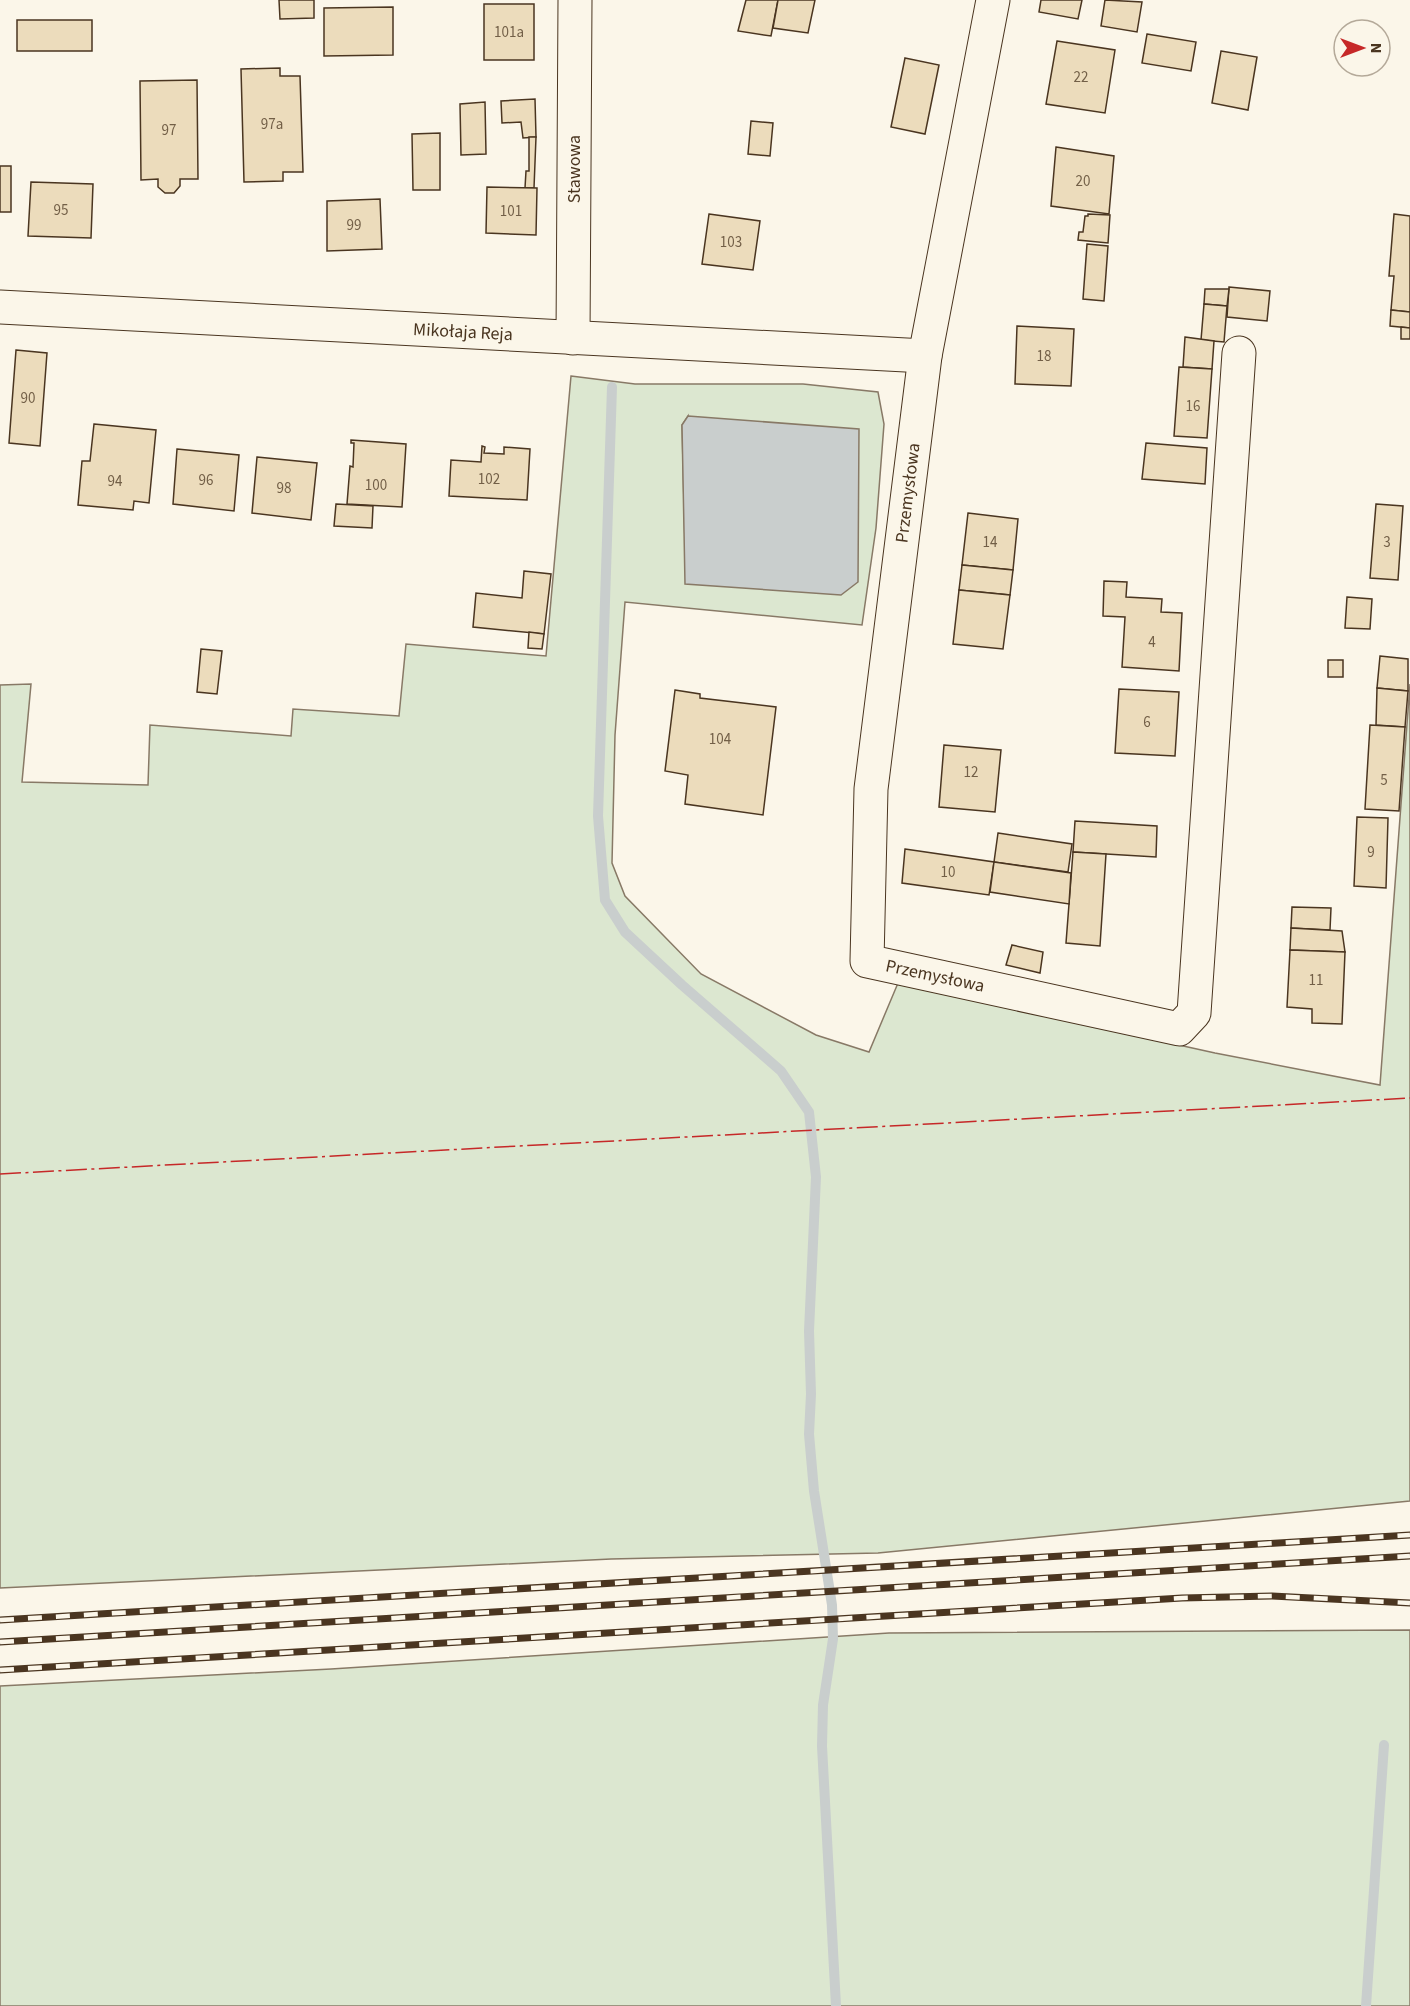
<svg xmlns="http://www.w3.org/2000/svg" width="1410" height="2006" viewBox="0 0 1410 2006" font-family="'Source Sans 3',sans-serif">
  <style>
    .green { fill: #dce7d0; stroke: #887966; stroke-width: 1.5; fill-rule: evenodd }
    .water { fill: #c9cecd; stroke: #887966; stroke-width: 1.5 }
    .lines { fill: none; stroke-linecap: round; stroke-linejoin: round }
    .stream { stroke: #c9cecd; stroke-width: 10 }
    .building { fill: #ecdcbc; stroke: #4a3520; stroke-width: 1.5 }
    .minor-casing { stroke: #4a3520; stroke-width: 35 }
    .minor { stroke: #fbf6e9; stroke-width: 33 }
    .rail-casing { stroke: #4a3520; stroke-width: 7 }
    .rail { stroke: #fbf6e9; stroke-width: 4.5; stroke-dasharray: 14; stroke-linecap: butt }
    .power { stroke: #c62828; stroke-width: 1.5; stroke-dasharray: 21 4.5 3 4.5; stroke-linecap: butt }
    .labels { text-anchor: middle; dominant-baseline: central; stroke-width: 4.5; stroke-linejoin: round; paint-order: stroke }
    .number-label { font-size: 15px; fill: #725f47 }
    .street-label { font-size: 18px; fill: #4a3520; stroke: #fbf6e9 }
  </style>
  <rect width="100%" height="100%" fill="#fbf6e9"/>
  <g class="green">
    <path d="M 571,376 L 635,384 L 803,384 L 878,392 L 884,424 L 876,528 L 862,625 L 625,602 L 615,735 L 612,863 L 625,896 L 701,974 L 816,1035 L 869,1052 L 898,983 L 1215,1053 L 1380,1085 L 1410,684 L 1410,1501 L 878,1553 L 611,1559 L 0,1588 L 0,685 L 31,684 L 22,782 L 148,785 L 150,725 L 291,736 L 293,709 L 399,716 L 406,644 L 546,656 ZM 688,416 L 686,584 L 682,425 Z"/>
    <path d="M 1410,1630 L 1410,2006 L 0,2006 L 0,1686 L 331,1669 L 889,1633 Z"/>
  </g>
  <path class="water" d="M 688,416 L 859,429 L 858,582 L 841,595 L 685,584 L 682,425 Z"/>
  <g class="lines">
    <g class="stream">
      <path d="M 612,387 L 598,816 L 605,900 L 625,932 L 682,985 L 781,1071 L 809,1112 L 816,1177 L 809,1331 L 811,1394 L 809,1434 L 814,1491 L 832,1605 L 833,1639 L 823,1705 L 822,1746 L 836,2006"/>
      <path d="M 1366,2006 L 1384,1745"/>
    </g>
  </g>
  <g class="building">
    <path d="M 279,0 L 314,0 L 314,18 L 280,19 Z"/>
    <path d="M 746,0 L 778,0 L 771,36 L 738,31 Z"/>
    <path d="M 778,0 L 815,0 L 808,33 L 773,28 Z"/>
    <path d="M 1041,0 L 1082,0 L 1078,19 L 1039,12 Z"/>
    <path d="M 1105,0 L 1142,2 L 1137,32 L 1101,26 Z"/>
    <rect x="484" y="4" width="50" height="56"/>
    <path d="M 393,7 L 393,55 L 324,56 L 324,8 Z"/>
    <rect x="17" y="20" width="75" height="31"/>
    <path d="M 1147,34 L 1196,42 L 1191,71 L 1142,63 Z"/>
    <path d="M 1057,41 L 1115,50 L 1105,113 L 1046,104 Z"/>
    <path d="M 1221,51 L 1257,57 L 1248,110 L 1212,103 Z"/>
    <path d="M 905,58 L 939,65 L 925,134 L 891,127 Z"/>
    <path d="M 280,68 L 280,76 L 300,76 L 303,172 L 283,172 L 283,181 L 244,182 L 241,69 Z"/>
    <path d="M 197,80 L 198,179 L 180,179 L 180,186 L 174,193 L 165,193 L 158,187 L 158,179 L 141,180 L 140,81 Z"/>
    <path d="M 535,99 L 536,137 L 523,138 L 521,122 L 502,123 L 501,101 Z"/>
    <path d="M 485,102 L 486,154 L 461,155 L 460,104 Z"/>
    <path d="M 751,121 L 773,123 L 770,156 L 748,154 Z"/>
    <path d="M 440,133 L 440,190 L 413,190 L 412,134 Z"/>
    <path d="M 529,137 L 536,137 L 534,188 L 525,188 L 526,171 L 529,171 Z"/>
    <path d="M 1056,147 L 1114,156 L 1109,214 L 1051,206 Z"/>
    <rect x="0" y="166" width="11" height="46"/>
    <path d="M 31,182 L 93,184 L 91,238 L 28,236 Z"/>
    <path d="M 487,187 L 537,188 L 536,235 L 486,233 Z"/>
    <path d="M 380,199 L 382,249 L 327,251 L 327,201 Z"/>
    <path d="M 709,214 L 760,221 L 753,270 L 702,264 Z"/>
    <path d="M 1088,214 L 1110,215 L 1108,243 L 1078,240 L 1079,232 L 1083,232 L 1085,216 L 1088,216 Z"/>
    <path d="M 1394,214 L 1410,216 L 1410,312 L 1391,310 L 1394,276 L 1389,276 Z"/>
    <path d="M 1087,244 L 1108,246 L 1104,301 L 1083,299 Z"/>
    <path d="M 1229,287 L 1270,291 L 1267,321 L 1227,317 Z"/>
    <path d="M 1205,289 L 1229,289 L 1227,306 L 1204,304 Z"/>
    <path d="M 1204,304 L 1227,306 L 1224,342 L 1201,340 Z"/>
    <path d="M 1391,310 L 1410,312 L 1410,328 L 1390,326 Z"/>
    <path d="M 1017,326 L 1074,329 L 1071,386 L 1015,384 Z"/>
    <path d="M 1401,327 L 1410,328 L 1410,339 L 1401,339 Z"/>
    <path d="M 1185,337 L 1214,341 L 1212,369 L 1183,367 Z"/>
    <path d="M 16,350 L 47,353 L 40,446 L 9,443 Z"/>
    <path d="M 1179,367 L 1212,369 L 1207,438 L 1174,436 Z"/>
    <path d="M 94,424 L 156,430 L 149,503 L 134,501 L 133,510 L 78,505 L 82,461 L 90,461 Z"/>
    <path d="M 351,440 L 406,444 L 402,507 L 347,504 L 350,466 L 353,467 L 354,443 L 351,443 Z"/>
    <path d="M 1146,443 L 1207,448 L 1205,484 L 1142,479 Z"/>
    <path d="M 482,446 L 485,447 L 484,453 L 504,454 L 504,447 L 530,449 L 527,500 L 449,496 L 451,460 L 481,462 Z"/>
    <path d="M 177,449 L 239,455 L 234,511 L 173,504 Z"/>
    <path d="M 257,457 L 317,463 L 311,520 L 252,513 Z"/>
    <path d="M 336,504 L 373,506 L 372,528 L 334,526 Z"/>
    <path d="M 1376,504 L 1403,506 L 1398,580 L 1370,578 Z"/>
    <path d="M 968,513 L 1018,519 L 1013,570 L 962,565 Z"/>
    <path d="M 962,565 L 1013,570 L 1010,595 L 959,590 Z"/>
    <path d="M 524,571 L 551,574 L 544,634 L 473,627 L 476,593 L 522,598 Z"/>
    <path d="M 1104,581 L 1127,582 L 1126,597 L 1162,599 L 1161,612 L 1182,613 L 1179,671 L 1122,667 L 1125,617 L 1103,616 Z"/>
    <path d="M 959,590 L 1010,595 L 1003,649 L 953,644 Z"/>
    <path d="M 1347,597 L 1372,599 L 1370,629 L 1345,628 Z"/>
    <path d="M 529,632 L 544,634 L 542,649 L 528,648 Z"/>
    <path d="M 201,649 L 222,651 L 217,694 L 197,692 Z"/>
    <path d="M 1380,656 L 1408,659 L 1408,691 L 1377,688 Z"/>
    <rect x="1328" y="660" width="15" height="17"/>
    <path d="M 1377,688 L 1408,691 L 1405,727 L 1376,725 Z"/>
    <path d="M 1119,689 L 1179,692 L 1175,756 L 1115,753 Z"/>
    <path d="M 675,690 L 700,694 L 700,698 L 776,707 L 763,815 L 685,804 L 688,775 L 665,771 Z"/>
    <path d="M 1370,725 L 1405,727 L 1399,811 L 1365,809 Z"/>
    <path d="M 944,745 L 1001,750 L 995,812 L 939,807 Z"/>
    <path d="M 1357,817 L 1388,818 L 1386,888 L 1354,886 Z"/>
    <path d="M 1075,821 L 1157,826 L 1156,857 L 1073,852 Z"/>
    <path d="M 998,833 L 1072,844 L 1068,872 L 994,862 Z"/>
    <path d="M 905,849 L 994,862 L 989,895 L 902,883 Z"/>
    <path d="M 1073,852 L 1106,854 L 1100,946 L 1066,943 Z"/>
    <path d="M 994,862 L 1071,873 L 1069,904 L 990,892 Z"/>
    <path d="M 1292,907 L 1331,908 L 1330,930 L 1291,928 Z"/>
    <path d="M 1291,928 L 1342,931 L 1345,952 L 1290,950 Z"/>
    <path d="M 1012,945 L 1043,952 L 1040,973 L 1006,965 Z"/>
    <path d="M 1290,950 L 1345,952 L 1342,1024 L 1312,1023 L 1312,1009 L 1287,1007 Z"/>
  </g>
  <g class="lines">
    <defs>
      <g id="minor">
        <path d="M 993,0 L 925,356 L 871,789 L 867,961 L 1179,1029 L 1194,1013 L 1239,353"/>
        <path d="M 0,307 L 925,356"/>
        <path d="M 573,338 L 575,0"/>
      </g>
    </defs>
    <use href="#minor" class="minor-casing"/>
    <use href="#minor" class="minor"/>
    <defs>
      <g id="rail">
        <path d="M 0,1620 L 1410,1535"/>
        <path d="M 0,1642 L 1410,1556"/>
        <path d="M 0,1670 L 1182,1598 L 1272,1596 L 1410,1603"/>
      </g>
    </defs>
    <use href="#rail" class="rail-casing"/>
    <use href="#rail" class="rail"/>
    <path class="power" d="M 0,1174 L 1410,1098"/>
  </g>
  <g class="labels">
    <g class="number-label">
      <text x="509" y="32">101a</text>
      <text x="1081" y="77">22</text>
      <text x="272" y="124">97a</text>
      <text x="169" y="130">97</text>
      <text x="1083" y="181">20</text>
      <text x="61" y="210">95</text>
      <text x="511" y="211">101</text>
      <text x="354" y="225">99</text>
      <text x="731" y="242">103</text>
      <text x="1044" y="356">18</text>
      <text x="28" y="398">90</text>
      <text x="1193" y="406">16</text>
      <text x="489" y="479">102</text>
      <text x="206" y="480">96</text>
      <text x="115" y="481">94</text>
      <text x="376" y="485">100</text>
      <text x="284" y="488">98</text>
      <text x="990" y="542">14</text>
      <text x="1387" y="542">3</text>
      <text x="1152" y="642">4</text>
      <text x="1147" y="722">6</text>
      <text x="720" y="739">104</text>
      <text x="971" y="772">12</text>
      <text x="1384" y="780">5</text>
      <text x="1371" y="852">9</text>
      <text x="948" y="872">10</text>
      <text x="1316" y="980">11</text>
    </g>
    <g class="street-label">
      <text transform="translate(574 169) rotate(-90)">Stawowa</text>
      <text transform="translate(463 332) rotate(3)">Mikołaja Reja</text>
      <text transform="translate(908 493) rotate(-83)">Przemysłowa</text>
      <text transform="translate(935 976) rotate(12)">Przemysłowa</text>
    </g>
  </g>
  <g transform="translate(1362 48) rotate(90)"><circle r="28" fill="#fbf6e9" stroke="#b4a999" stroke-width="1.5"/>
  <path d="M0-4.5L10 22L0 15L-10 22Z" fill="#c62828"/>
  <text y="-9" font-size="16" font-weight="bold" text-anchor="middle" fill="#4a3520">N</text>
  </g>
</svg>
